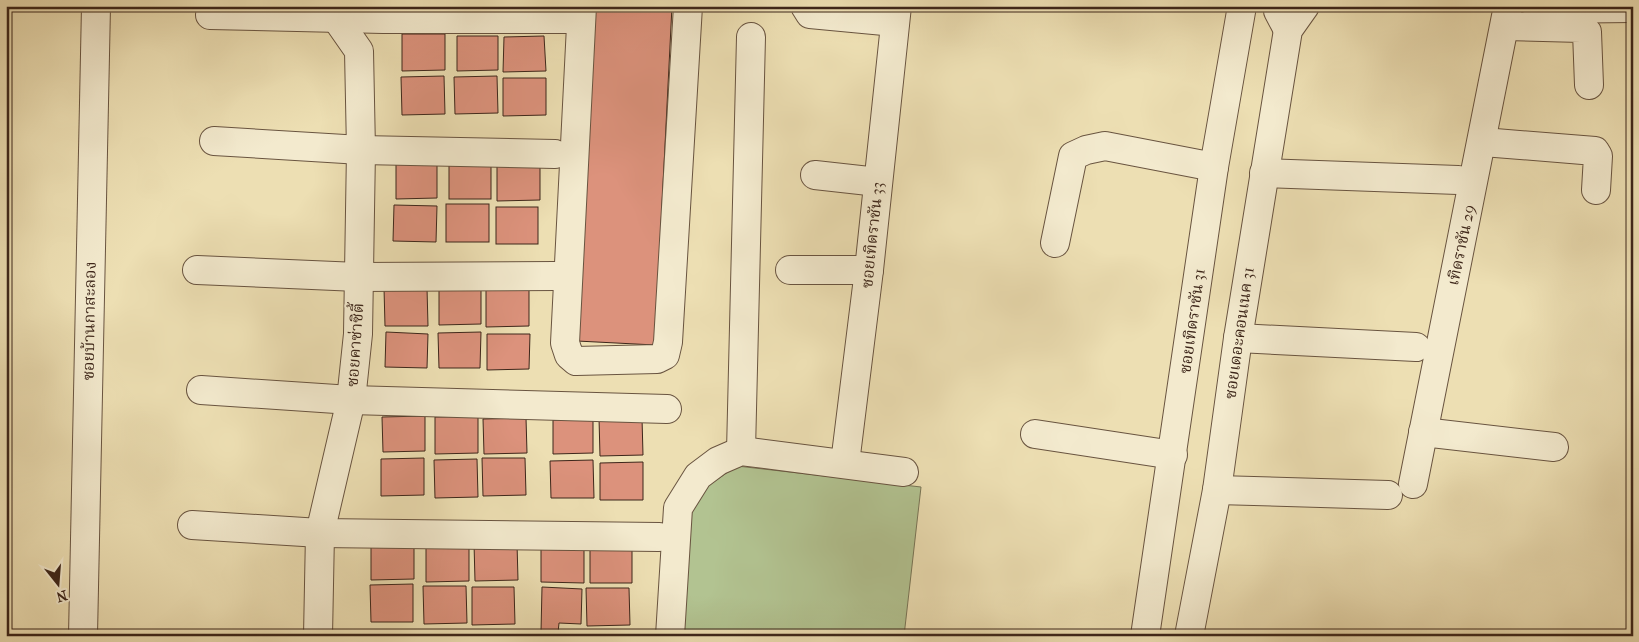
<svg xmlns="http://www.w3.org/2000/svg" width="1639" height="642" viewBox="0 0 1639 642" font-family="'IM FELL French Canon','Noto Serif Thai',serif">
  <style>
    .green { fill: #b2c391; stroke: #787456 }
    .building { fill: #dc927c; stroke: #3d261a }
    .lines { fill: none; stroke-linecap: round; stroke-linejoin: round }
    .minor-casing { stroke: #695440; stroke-width: 30 }
    .minor { stroke: #f3eace; stroke-width: 28 }
    .labels { text-anchor: middle; dominant-baseline: central; stroke-width: 4; stroke-linejoin: round; paint-order: stroke }
    .street-label { font-size: 16px; fill: #3d261a; stroke: #f3eace }
  </style>
  <rect width="100%" height="100%" fill="#eddfb3"/>
  <filter id="stains"><feTurbulence type="fractalNoise" baseFrequency=".004" numOctaves="4"/><feColorMatrix values="0 0 0 0 .2 0 0 0 0 .09 0 0 0 0 .02 0 0 0 .5 -.17"/></filter>
  <radialGradient id="worn" r=".72"><stop offset=".6" stop-color="#630" stop-opacity="0"/><stop offset="1" stop-color="#630" stop-opacity=".3"/></radialGradient>
  <path class="green" d="M 737,466 L 921,487 L 904,636 L 682,636 L 690,512 L 709,485 Z"/>
  <g class="building">
    <path d="M 593,6 L 672,6 L 655,345 L 577,341 Z"/>
    <path d="M 402,34 L 445,34 L 445,70 L 402,71 Z"/>
    <path d="M 457,36 L 498,36 L 498,70 L 457,71 Z"/>
    <path d="M 544,36 L 546,71 L 503,72 L 504,37 Z"/>
    <path d="M 444,76 L 445,114 L 402,115 L 401,77 Z"/>
    <path d="M 497,76 L 498,113 L 455,114 L 454,77 Z"/>
    <path d="M 503,78 L 546,78 L 546,115 L 503,116 Z"/>
    <path d="M 437,162 L 437,198 L 396,199 L 396,163 Z"/>
    <path d="M 540,162 L 540,200 L 497,201 L 497,163 Z"/>
    <rect x="449" y="163" width="42" height="36"/>
    <rect x="446" y="204" width="43" height="38"/>
    <path d="M 394,205 L 437,206 L 436,242 L 393,241 Z"/>
    <rect x="496" y="207" width="42" height="37"/>
    <path d="M 384,288 L 427,288 L 428,326 L 385,326 Z"/>
    <path d="M 529,288 L 529,326 L 486,327 L 486,289 Z"/>
    <path d="M 439,289 L 481,289 L 481,324 L 439,325 Z"/>
    <path d="M 386,332 L 428,334 L 427,368 L 385,367 Z"/>
    <path d="M 481,332 L 480,368 L 439,368 L 438,333 Z"/>
    <path d="M 487,334 L 530,334 L 529,369 L 487,370 Z"/>
    <path d="M 425,416 L 425,451 L 383,452 L 382,417 Z"/>
    <path d="M 478,416 L 478,453 L 435,454 L 435,417 Z"/>
    <path d="M 526,418 L 527,453 L 484,454 L 483,419 Z"/>
    <path d="M 599,418 L 642,418 L 643,455 L 600,456 Z"/>
    <path d="M 593,419 L 593,453 L 553,454 L 553,420 Z"/>
    <path d="M 424,458 L 424,495 L 381,496 L 381,459 Z"/>
    <path d="M 482,458 L 525,458 L 526,495 L 483,496 Z"/>
    <path d="M 477,459 L 478,497 L 435,498 L 434,460 Z"/>
    <path d="M 593,460 L 594,498 L 551,498 L 550,461 Z"/>
    <path d="M 643,462 L 643,500 L 600,500 L 600,463 Z"/>
    <path d="M 474,543 L 517,543 L 518,580 L 475,581 Z"/>
    <path d="M 426,544 L 469,544 L 469,581 L 426,582 Z"/>
    <path d="M 371,545 L 414,545 L 414,579 L 371,580 Z"/>
    <path d="M 541,546 L 584,547 L 584,583 L 541,582 Z"/>
    <path d="M 590,548 L 632,549 L 632,583 L 590,583 Z"/>
    <path d="M 413,584 L 413,622 L 371,622 L 370,585 Z"/>
    <path d="M 423,586 L 466,586 L 467,623 L 424,624 Z"/>
    <path d="M 472,587 L 514,587 L 515,624 L 472,625 Z"/>
    <path d="M 542,587 L 582,589 L 581,624 L 559,623 L 558,633 L 541,632 Z"/>
    <path d="M 586,588 L 629,588 L 630,625 L 587,626 Z"/>
  </g>
  <g class="lines">
    <defs>
      <g id="minor">
        <path d="M 582,6 L 565,343 L 569,355 L 576,361 L 657,359 L 665,355 L 668,342 L 688,6"/>
        <path d="M 805,6 L 810,14 L 895,22"/>
        <path d="M 1278,6 L 1278,11 L 1288,30"/>
        <path d="M 1537,9 L 1633,8"/>
        <path d="M 210,15 L 383,19 L 573,19"/>
        <path d="M 1505,26 L 1581,28 L 1587,32 L 1589,85"/>
        <path d="M 214,141 L 361,150 L 555,154"/>
        <path d="M 1483,142 L 1595,151 L 1598,156 L 1596,190"/>
        <path d="M 1264,173 L 1458,180"/>
        <path d="M 815,175 L 878,182"/>
        <path d="M 1055,243 L 1073,156 L 1086,150 L 1105,146 L 1214,167"/>
        <path d="M 197,270 L 358,277 L 556,276"/>
        <path d="M 790,270 L 869,270"/>
        <path d="M 1238,338 L 1416,347"/>
        <path d="M 201,390 L 351,400 L 667,409"/>
        <path d="M 1423,432 L 1554,447"/>
        <path d="M 1035,434 L 1173,455"/>
        <path d="M 741,451 L 751,37"/>
        <path d="M 845,463 L 869,270 L 897,6"/>
        <path d="M 1413,484 L 1508,6"/>
        <path d="M 1217,490 L 1388,495"/>
        <path d="M 192,525 L 320,533 L 659,537"/>
        <path d="M 83,636 L 96,6"/>
        <path d="M 318,636 L 320,533 L 351,400 L 358,334 L 361,150 L 359,51 L 336,18 L 335,6"/>
        <path d="M 670,636 L 678,508 L 698,476 L 718,461 L 741,451 L 904,472"/>
        <path d="M 1145,636 L 1214,167 L 1242,6"/>
        <path d="M 1189,636 L 1217,490 L 1238,338 L 1288,30 L 1305,6"/>
      </g>
    </defs>
    <use href="#minor" class="minor-casing"/>
    <use href="#minor" class="minor"/>
  </g>
  <g class="labels">
    <g class="street-label">
      <text transform="translate(872 235) rotate(-84)">ซอยเทิดราชัน 33</text>
      <text transform="translate(1461 245) rotate(-78)">เทิดราชัน 29</text>
      <text transform="translate(89 321) rotate(-89)">ซอยบ้านกาสะลอง</text>
      <text transform="translate(1192 321) rotate(-82)">ซอยเทิดราชัน 31</text>
      <text transform="translate(1239 333) rotate(-82)">ซอยเดอะคอนเนค 31</text>
      <text transform="translate(355 345) rotate(-86)">ซอยคาซ่าซิตี้</text>
    </g>
  </g>
  <rect width="1639" height="642" fill="none" stroke="#eddfb3" stroke-width="25"/>
  <rect x="8" y="8" width="1624" height="627" fill="none" stroke="#3d261a" stroke-width="2.5"/>
  <rect x="12" y="12" width="1614" height="617" fill="none" stroke="#3d261a"/>
  <g transform="translate(58 584) rotate(163)" stroke="#f3eace" stroke-width="4" paint-order="stroke">
  <path d="M0-4L9 19L0 12L-9 19Z" fill="#3d261a"/>
  <text y="-8" font-size="14" font-weight="bold" text-anchor="middle" fill="#3d261a">N</text>
  </g>
  <rect width="100%" height="100%" filter="url(#stains)"/>
  <rect width="100%" height="100%" fill="url(#worn)"/>
</svg>
